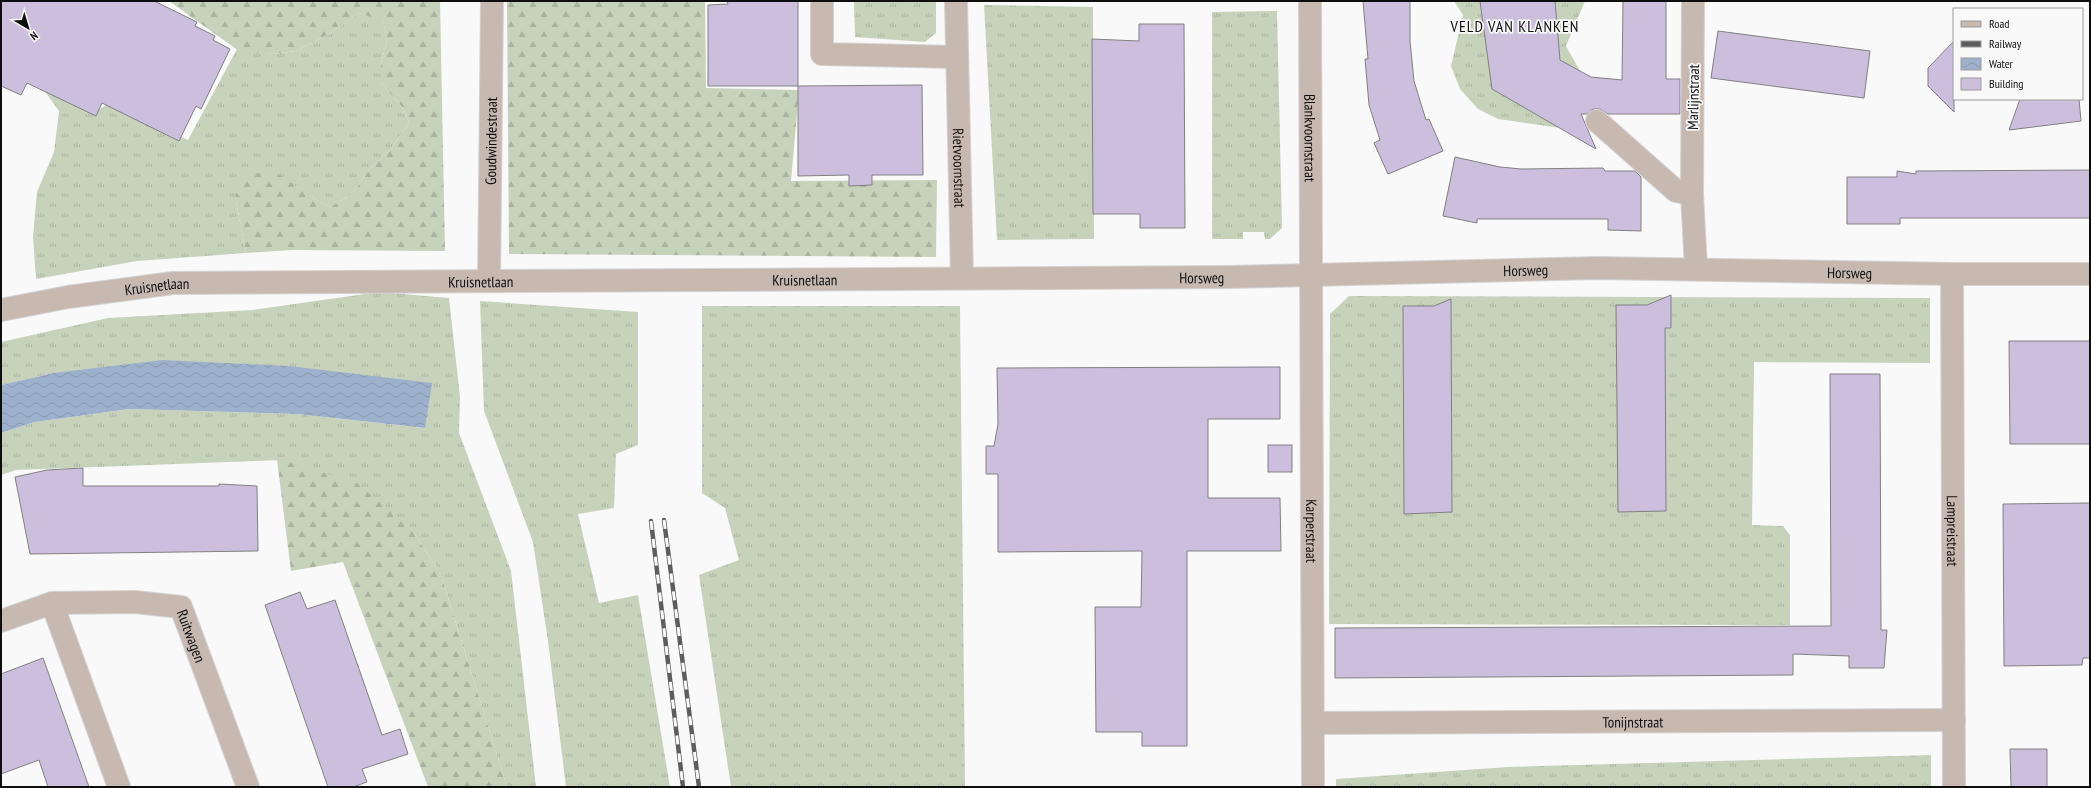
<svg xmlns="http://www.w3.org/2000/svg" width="2091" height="788" viewBox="0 0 2091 788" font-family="'PT Sans Narrow',sans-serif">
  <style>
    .grass { fill: url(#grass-tufts) }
    .forest { fill: url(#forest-firs) }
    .water { fill: url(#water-waves) }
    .building { fill: #ccbfde; stroke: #818081 }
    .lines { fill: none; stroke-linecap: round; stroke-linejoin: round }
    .street-casing { stroke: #d3d3d4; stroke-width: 24 }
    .street { stroke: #c7b9b0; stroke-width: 22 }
    .rail-casing { stroke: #5d5d5e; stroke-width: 4.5 }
    .rail { stroke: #f9f9fa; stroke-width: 3; stroke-dasharray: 9; stroke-linecap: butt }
    .labels { text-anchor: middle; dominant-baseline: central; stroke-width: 3.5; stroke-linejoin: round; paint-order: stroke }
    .street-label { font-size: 15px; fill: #0e0e0f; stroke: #f9f9fa }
    .neighbourhood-label { font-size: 16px; letter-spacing: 1px; fill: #0e0e0f; stroke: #f9f9fa }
  </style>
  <defs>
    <pattern id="grass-tufts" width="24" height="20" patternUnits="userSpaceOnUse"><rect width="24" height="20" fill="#c7d2bb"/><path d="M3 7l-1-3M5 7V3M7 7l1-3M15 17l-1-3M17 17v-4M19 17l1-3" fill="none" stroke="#aab3a0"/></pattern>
    <pattern id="forest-firs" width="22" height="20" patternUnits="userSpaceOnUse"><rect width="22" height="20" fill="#c7d2bb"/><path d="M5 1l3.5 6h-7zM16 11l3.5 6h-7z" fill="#aab3a0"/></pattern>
    <pattern id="water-waves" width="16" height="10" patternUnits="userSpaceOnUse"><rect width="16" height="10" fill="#9eb1cc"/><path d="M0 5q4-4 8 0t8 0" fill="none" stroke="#8797ae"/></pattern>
  </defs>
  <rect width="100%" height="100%" fill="#f9f9fa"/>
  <g class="grass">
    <path d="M 854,1 L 936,1 L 936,33 L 925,42 L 855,37 Z"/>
    <path d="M 1454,1 L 1585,1 L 1566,46 L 1580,71 L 1560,128 L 1498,119 L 1478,109 L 1460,89 L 1451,66 L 1463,15 Z"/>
    <path d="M 984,5 L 1093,7 L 1094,239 L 997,240 Z"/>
    <path d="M 1277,11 L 1282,228 L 1270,239 L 1265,239 L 1264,232 L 1243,232 L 1243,239 L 1212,239 L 1212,12 Z"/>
    <path d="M 359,13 L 383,20 L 387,40 L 381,63 L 381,83 L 403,108 L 409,123 L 390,150 L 370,169 L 351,195 L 330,207 L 308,195 L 235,196 L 246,253 L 137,261 L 36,279 L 33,237 L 37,192 L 54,152 L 59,111 L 34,76 L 94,112 L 110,103 L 188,140 L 237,49 L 273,54 L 296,51 L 329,34 Z"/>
    <path d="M 379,292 L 449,298 L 460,397 L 459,433 L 511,571 L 536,787 L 507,787 L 441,575 L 411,528 L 283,460 L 16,470 L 1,475 L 1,433 L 35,422 L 129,409 L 297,414 L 424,428 L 431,383 L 53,373 L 1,385 L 1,342 L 108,318 L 253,310 Z"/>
    <path d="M 1349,296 L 1930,298 L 1930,363 L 1754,362 L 1752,525 L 1783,526 L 1790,535 L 1790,625 L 1329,624 L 1330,314 Z"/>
    <path d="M 480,301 L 638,312 L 638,445 L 616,454 L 614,508 L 578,514 L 599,603 L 638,595 L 670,787 L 566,787 L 548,641 L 533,542 L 484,411 Z"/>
    <path d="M 702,306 L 960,306 L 965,787 L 731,787 L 699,575 L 739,560 L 725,508 L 702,493 Z"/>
    <path d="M 1931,755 L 1931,787 L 1336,787 L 1336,779 L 1508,767 Z"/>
  </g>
  <g class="forest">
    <path d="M 169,1 L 440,1 L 445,251 L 293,250 L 246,253 L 235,196 L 246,174 L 276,172 L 308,195 L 330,207 L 351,195 L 370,169 L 390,150 L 409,123 L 403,108 L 381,83 L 381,63 L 387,40 L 383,21 L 359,13 L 329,34 L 296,51 L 273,54 L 239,51 Z"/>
    <path d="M 507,1 L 705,1 L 706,88 L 799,90 L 791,181 L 937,180 L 936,257 L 509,254 Z"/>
    <path d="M 277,460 L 283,460 L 357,483 L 411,528 L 441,575 L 507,787 L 428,787 L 343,562 L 291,571 Z"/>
  </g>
  <path class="water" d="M 163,360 L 289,366 L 432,383 L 425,428 L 297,414 L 129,409 L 35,422 L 1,433 L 1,385 L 53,373 Z"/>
  <g class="building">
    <path d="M 1,1 L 154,1 L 197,22 L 195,26 L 215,36 L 213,40 L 230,49 L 201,109 L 196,106 L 179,141 L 102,103 L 96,116 L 27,83 L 21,95 L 1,86 Z"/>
    <path d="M 727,1 L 798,1 L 798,86 L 708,86 L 708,5 L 728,4 Z"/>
    <path d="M 1363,1 L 1410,1 L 1410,41 L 1414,81 L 1426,120 L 1429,119 L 1443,151 L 1388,174 L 1374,143 L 1380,140 L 1369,105 L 1365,59 L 1368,59 Z"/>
    <path d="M 1480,1 L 1555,1 L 1560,60 L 1591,77 L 1622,80 L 1623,1 L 1666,1 L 1666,79 L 1680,79 L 1680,114 L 1608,114 L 1600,109 L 1593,109 L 1587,114 L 1581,114 L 1596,149 L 1492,89 Z"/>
    <path d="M 1139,24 L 1184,24 L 1185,228 L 1140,228 L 1140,214 L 1093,214 L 1092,39 L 1139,41 Z"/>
    <path d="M 1718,31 L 1870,51 L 1864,98 L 1711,78 Z"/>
    <path d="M 1954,41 L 1954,112 L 1928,86 L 1928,68 Z"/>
    <path d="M 922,85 L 923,175 L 872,175 L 872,185 L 849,186 L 849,175 L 798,176 L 798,86 Z"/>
    <path d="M 2020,99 L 2079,99 L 2081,121 L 2009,130 Z"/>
    <path d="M 1455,157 L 1500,167 L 1521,169 L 1603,168 L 1605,171 L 1635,171 L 1641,177 L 1641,231 L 1608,230 L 1608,219 L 1477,219 L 1477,223 L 1443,216 Z"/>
    <path d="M 2090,170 L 2090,218 L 1900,218 L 1900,224 L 1847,224 L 1847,177 L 1897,177 L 1897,171 L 1916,174 L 1916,171 Z"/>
    <path d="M 1671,295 L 1671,328 L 1665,328 L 1666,511 L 1618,512 L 1616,305 L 1647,305 Z"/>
    <path d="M 1451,299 L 1452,512 L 1404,514 L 1403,306 L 1434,306 Z"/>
    <path d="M 2009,341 L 2090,341 L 2090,444 L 2010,444 Z"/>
    <path d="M 1280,367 L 1280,419 L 1208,419 L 1208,498 L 1280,498 L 1281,551 L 1187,551 L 1187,746 L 1142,746 L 1142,732 L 1096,732 L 1095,607 L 1141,607 L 1142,551 L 998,552 L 998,474 L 986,474 L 986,446 L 994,446 L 998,424 L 997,368 Z"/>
    <path d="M 1830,374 L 1880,374 L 1881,630 L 1887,630 L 1884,668 L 1849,668 L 1849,656 L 1793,654 L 1793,675 L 1335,678 L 1335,628 L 1831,626 Z"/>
    <rect x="1268" y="445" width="24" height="27"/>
    <path d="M 83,468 L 83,486 L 219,486 L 219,484 L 257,486 L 258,551 L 30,554 L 15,477 L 47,470 Z"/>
    <path d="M 2090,503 L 2090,658 L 2083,658 L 2082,665 L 2004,666 L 2003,504 Z"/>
    <path d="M 300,592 L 307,609 L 335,600 L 382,735 L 400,729 L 408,754 L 362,769 L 367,782 L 353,787 L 328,787 L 265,605 Z"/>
    <path d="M 43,658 L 62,711 L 89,787 L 48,787 L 39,760 L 1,774 L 1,674 Z"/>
    <path d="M 2010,749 L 2047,749 L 2047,787 L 2011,787 Z"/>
  </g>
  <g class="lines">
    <defs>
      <g id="street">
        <path d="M 822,1 L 822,54 L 956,57"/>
        <path id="s1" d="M 956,1 L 962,278"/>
        <path id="s2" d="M 1310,1 L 1313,787"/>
        <path d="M 1693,1 L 1692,194 L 1696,269"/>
        <path d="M 1597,121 L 1676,191 L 1692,194"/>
        <path id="s3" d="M 1952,274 L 1954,787"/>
        <path id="s4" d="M 489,281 L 492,1"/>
        <path id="s5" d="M 1,310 L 68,297 L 173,283 L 1229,277 L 1597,268 L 1952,274 L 2090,274"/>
        <path d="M 52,603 L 119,787"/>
        <path id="s6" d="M 1,621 L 52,603 L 135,602 L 181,607 L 248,787"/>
        <path id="s7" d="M 1313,723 L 1954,720"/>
      </g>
    </defs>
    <use href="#street" class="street-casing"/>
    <use href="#street" class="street"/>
    <defs>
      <g id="rail">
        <path d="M 664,520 L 699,787"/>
        <path d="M 651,521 L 683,787"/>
      </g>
    </defs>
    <use href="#rail" class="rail-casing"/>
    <use href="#rail" class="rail"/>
  </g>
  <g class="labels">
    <g class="street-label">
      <text transform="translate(1693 97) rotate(-89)">Marlijnstraat</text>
      <text stroke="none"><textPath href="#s2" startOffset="137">Blankvoornstraat</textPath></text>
      <text stroke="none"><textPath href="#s4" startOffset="140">Goudwindestraat</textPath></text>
      <text stroke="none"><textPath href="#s1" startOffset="167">Rietvoornstraat</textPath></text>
      <text stroke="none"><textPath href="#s5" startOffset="1527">Horsweg</textPath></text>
      <text stroke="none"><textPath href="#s5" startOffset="1851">Horsweg</textPath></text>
      <text stroke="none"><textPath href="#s5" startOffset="1203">Horsweg</textPath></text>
      <text stroke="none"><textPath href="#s5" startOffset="806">Kruisnetlaan</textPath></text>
      <text stroke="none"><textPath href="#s5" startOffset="482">Kruisnetlaan</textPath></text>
      <text stroke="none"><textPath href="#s5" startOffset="158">Kruisnetlaan</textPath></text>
      <text stroke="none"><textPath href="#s2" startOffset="530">Karperstraat</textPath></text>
      <text stroke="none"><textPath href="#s3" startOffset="257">Lampreistraat</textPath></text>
      <text stroke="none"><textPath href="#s6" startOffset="214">Ruitwagen</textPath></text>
      <text stroke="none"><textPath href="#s7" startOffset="320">Tonijnstraat</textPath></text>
    </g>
    <g class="neighbourhood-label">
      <text x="1515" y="26">VELD VAN KLANKEN</text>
    </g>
  </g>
  <rect width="2091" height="788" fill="none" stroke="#0e0e0f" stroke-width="4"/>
  <rect x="1953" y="8" width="130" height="92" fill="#f9f9fa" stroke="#9b9b9c"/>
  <rect x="1961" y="21" width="20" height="6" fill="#c7b9b0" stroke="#9b9b9c"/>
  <text x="1989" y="28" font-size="12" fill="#0e0e0f">Road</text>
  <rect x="1961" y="41" width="20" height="6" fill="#5d5d5e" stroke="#9b9b9c"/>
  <text x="1989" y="48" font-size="12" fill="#0e0e0f">Railway</text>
  <rect x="1961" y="58" width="20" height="12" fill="url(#water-waves)" stroke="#9b9b9c"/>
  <text x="1989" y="68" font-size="12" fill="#0e0e0f">Water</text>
  <rect x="1961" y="78" width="20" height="12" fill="#ccbfde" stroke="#9b9b9c"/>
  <text x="1989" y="88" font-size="12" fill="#0e0e0f">Building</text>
  <g transform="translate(28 28) rotate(142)" stroke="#f9f9fa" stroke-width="3" paint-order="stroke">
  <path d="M0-3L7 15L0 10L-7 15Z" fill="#0e0e0f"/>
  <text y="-6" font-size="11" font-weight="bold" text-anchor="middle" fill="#0e0e0f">N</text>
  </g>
</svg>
